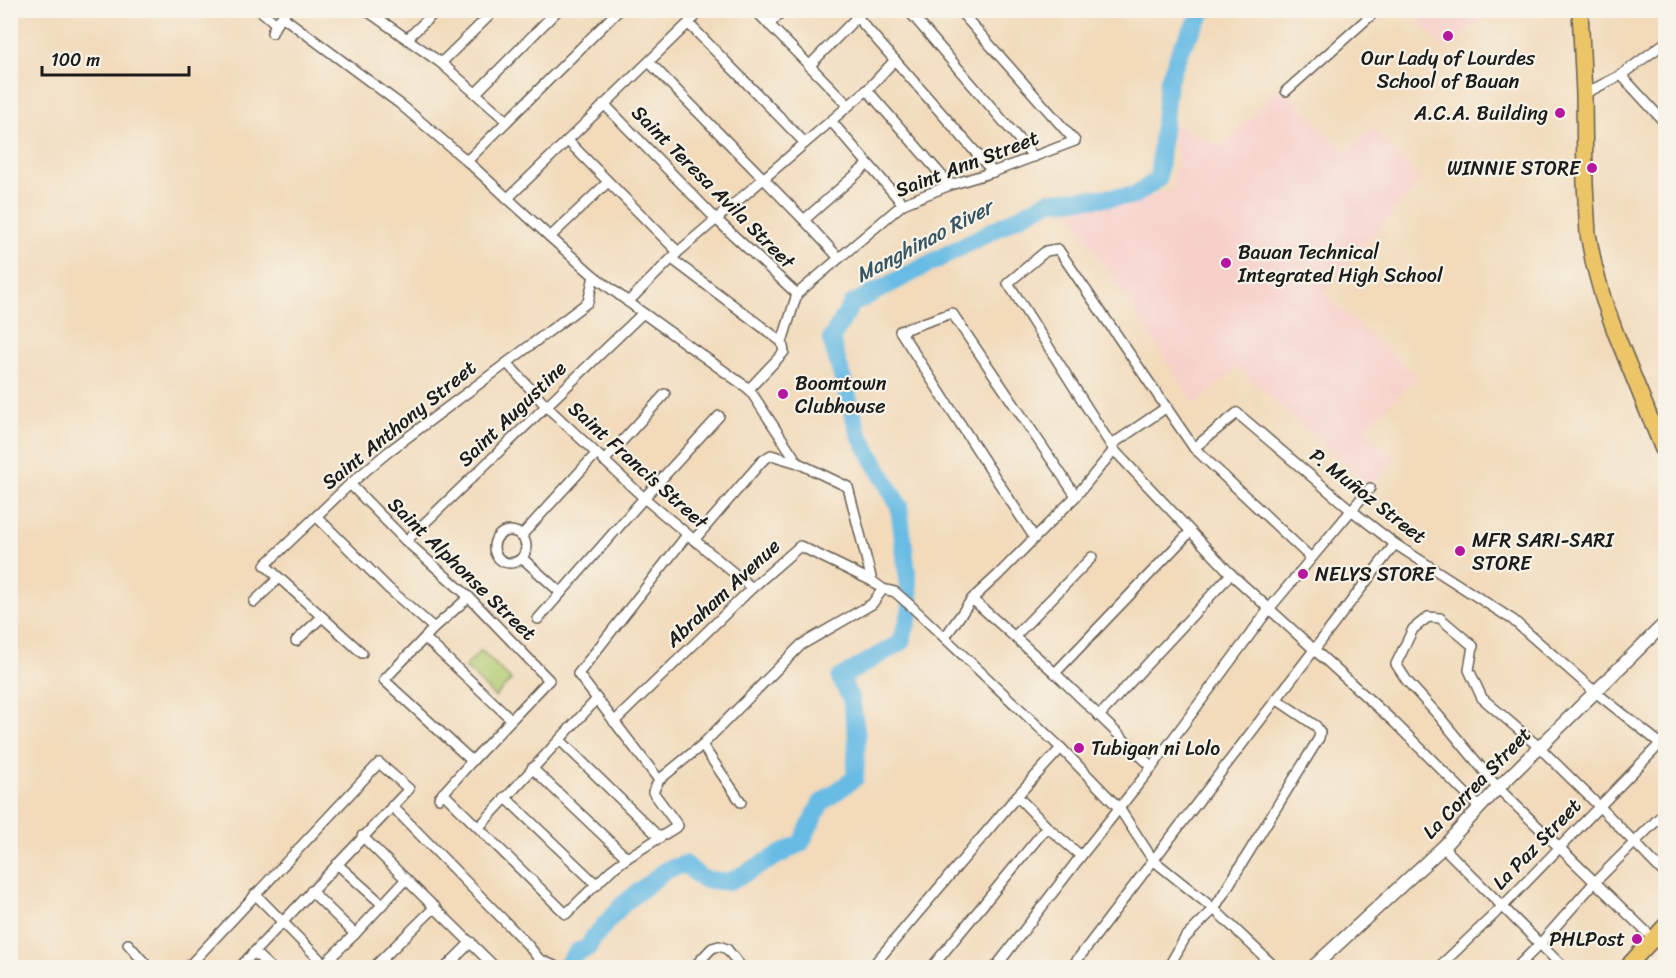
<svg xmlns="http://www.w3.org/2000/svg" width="1676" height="978" viewBox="0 0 1676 978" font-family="Sriracha,sans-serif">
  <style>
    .built { fill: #f7d0ca }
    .pitch { fill: #b2ca70; stroke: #677346; stroke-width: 1.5 }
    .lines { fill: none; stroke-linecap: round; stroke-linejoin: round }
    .river { stroke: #68bbe4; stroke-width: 18 }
    .minor-casing { stroke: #675e53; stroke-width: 12 }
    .tertiary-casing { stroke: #675e53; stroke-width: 15 }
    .primary-casing { stroke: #675e53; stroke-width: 18 }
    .minor { stroke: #fff; stroke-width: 9 }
    .tertiary { stroke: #fff; stroke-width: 12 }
    .primary { stroke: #edc569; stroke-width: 15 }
    .poi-dot { fill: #b5179e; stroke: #f7f3e8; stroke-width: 2 }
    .labels { text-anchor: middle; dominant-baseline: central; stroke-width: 4.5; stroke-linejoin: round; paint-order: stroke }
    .poi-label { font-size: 20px; fill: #1c1c1c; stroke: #f7f3e8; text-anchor: start }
    .street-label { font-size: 20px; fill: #1c1c1c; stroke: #f7f3e8 }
    .water-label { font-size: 21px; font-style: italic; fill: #375462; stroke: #f7f3e8 }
  </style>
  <rect width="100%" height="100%" fill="#f7f3e8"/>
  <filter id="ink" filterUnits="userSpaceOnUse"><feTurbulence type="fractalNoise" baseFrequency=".0167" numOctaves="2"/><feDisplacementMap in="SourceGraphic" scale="12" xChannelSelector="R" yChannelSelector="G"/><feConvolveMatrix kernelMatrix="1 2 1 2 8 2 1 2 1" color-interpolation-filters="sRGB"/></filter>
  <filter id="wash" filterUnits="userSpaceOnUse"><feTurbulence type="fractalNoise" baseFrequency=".008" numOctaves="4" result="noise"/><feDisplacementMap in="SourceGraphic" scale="24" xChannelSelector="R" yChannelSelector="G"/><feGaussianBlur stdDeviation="1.35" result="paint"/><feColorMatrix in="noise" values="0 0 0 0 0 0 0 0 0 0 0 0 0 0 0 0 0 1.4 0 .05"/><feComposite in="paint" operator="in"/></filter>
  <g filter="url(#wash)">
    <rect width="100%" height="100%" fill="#f2daba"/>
    <g class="built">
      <path d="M 1433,11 L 1433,10 L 1493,11 L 1446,50 L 1419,22 Z"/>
      <path d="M 1281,85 L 1345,152 L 1372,127 L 1422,180 L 1324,293 L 1417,377 L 1365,429 L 1397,459 L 1370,488 L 1238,368 L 1195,404 L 1083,233 L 1070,206 L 1134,201 L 1171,190 L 1177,159 L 1169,121 L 1222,147 Z"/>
    </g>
    <path class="pitch" d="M 481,650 L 511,680 L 495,697 L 465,667 Z"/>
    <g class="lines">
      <path class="river" d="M 564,968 L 578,951 L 588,948 L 593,938 L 623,904 L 666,870 L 685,864 L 702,879 L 729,882 L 801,843 L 821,803 L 855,778 L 857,737 L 851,699 L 840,678 L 901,642 C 904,630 910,618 911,606 L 899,506 L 859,434 L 831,339 L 852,304 L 1049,201 L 1134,196 L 1158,179 L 1168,82 L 1181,48 L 1204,10"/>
    </g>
  </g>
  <g filter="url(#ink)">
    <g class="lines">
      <defs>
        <g id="minor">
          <path d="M 260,10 L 275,23"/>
          <path d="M 366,10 L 441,63 L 507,121"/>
          <path d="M 755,10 L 848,105"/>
          <path d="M 908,10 L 1034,157"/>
          <path d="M 283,17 L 400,104 L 467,161 L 550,237 L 594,276 L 643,313 L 749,389 L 798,463 L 848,487 L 872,581 L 883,589 L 895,592 L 911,606 L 1061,748 L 1119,808 L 1153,860 L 1214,909 L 1276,968"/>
          <path d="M 857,17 L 993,172"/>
          <path d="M 689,24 L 805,143"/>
          <path d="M 769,25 L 783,10"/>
          <path d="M 272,33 C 275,23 281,19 287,10"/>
          <path d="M 407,39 L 437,10"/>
          <path d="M 649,62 L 804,220 L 839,258"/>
          <path d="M 441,63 L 495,10"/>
          <path d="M 809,66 L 864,10"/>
          <path d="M 1621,75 L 1666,124"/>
          <path d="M 867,90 L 950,185"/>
          <path d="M 1286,91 L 1377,10"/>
          <path d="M 476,93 L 558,10"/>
          <path d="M 1584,94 L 1621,75 L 1666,42"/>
          <path d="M 604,104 L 717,220 L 797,294"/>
          <path d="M 831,121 L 903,204"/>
          <path d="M 568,141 L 678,252"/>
          <path d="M 467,161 L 619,10"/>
          <path d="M 507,199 L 702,10"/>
          <path d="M 804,220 L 868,164"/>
          <path d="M 550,237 L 608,182"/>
          <path d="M 672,259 L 782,342"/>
          <path d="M 628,302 L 678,252 L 867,90 L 895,60"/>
          <path d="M 507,363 L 546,406 L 644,498 L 752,588"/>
          <path d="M 749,389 L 784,352 L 782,342 L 797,294 L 903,204 L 950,185 L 993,172 L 1075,141 L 959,10"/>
          <path d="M 1111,445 L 1167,407"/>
          <path d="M 1194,448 L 1237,413 L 1351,510 L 1395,544 L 1513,620 L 1594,691 L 1666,748"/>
          <path d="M 604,461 L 665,394"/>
          <path d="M 350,484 L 406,541 L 469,597 L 549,680 L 472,761 L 439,798"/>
          <path d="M 317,517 L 388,588 L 434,628"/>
          <circle cx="510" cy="547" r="16"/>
          <path d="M 521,536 L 596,454"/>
          <path d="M 1034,537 L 900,331 L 952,313 L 1076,496"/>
          <path d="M 694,540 L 762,461 L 771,455 L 798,463"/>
          <path d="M 406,541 L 643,313"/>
          <path d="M 522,558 L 561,593"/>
          <path d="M 1311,558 L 1194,448 L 1058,249 L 1046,251 L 1008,283 L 1114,450 L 1231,574 L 1395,723 L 1480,808"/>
          <path d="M 469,597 L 434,628 L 384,680 L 472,761"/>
          <path d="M 972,599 L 1055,673 L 1152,767"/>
          <path d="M 254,602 L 279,578"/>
          <path d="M 538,619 L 644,498 L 719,416"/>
          <path d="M 1015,636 L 1092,557"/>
          <path d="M 945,637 L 972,599 L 998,575 L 1076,496 L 1114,450"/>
          <path d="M 425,638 L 511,719"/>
          <path d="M 296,641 L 322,617"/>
          <path d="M 362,653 L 265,565 L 350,484 L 388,452 L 588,302 L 594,276"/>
          <path d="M 1055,673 L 1190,532"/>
          <path d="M 1099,716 L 1231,574"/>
          <path d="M 614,722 L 752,588 L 800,546 L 872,581"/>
          <path d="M 560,740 L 660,838"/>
          <path d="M 702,745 L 741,802"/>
          <path d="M 532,768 L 627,858"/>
          <path d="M 659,780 L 578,674 L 687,535"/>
          <path d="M 443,793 L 566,914 L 611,870 L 627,858 L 678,826 L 653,792 L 659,780 L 702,745 L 801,645 L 872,604 L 883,589"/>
          <path d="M 1017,796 L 1047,827 L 1081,856"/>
          <path d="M 505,797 L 597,885"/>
          <path d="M 392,806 L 527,944 L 539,959 L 559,968"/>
          <path d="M 479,827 L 597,699"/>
          <path d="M 362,836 L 496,968"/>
          <path d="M 1443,847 L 1564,968"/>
          <path d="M 337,864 L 382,904"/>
          <path d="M 1666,875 L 1599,806 L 1539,747 L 1482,698 L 1469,670 L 1473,646 L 1440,618 L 1428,617 L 1413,629 L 1396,664 L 1407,681 L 1438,715 L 1498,788 L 1666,951"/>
          <path d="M 311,891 L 355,934"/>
          <path d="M 255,894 L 327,967"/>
          <path d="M 128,944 L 149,968"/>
          <path d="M 254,952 L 271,968"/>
          <path d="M 324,964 L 355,934 L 406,879"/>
          <path d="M 187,968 L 379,763 L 409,789 L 239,968"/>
          <path d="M 373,968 L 435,907"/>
          <path d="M 445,968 L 471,942"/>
          <path d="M 693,968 L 712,948 L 719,946 L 727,949 L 742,968"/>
          <path d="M 871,968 L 1017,796 L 1061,748"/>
          <path d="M 931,968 L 1047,827"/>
          <path d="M 995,968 L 1081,856 L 1152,767 L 1269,609 L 1370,488"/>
          <path d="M 1071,968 L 1395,544"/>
          <path d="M 1168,968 L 1185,938 L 1214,909 L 1319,738 L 1320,732 L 1316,726 L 1276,699"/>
          <path d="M 1438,968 L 1503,906 L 1660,744"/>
          <path d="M 1516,968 L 1540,944 L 1594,883 L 1666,811"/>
        </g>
        <path id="tertiary" d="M 1312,968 L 1443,847 L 1498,788 L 1666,622"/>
        <g id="primary">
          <path d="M 1580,10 L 1584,94 L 1585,184 L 1588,234 L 1594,265 L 1603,298 L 1616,334 L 1666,457"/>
          <path d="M 1626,968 L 1666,925"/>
        </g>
      </defs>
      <use href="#minor" class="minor-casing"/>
      <use href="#tertiary" class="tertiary-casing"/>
      <use href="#primary" class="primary-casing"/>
      <use href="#minor" class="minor"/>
      <use href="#tertiary" class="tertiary"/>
      <use href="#primary" class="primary"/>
    </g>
  </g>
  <g class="poi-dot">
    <circle cx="1448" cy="36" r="6"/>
    <circle cx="1560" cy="113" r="6"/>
    <circle cx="1592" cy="168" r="6"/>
    <circle cx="1226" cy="263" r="6"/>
    <circle cx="783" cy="394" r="6"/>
    <circle cx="1460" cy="551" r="6"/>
    <circle cx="1303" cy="574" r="6"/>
    <circle cx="1079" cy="748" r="6"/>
    <circle cx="1637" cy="939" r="6"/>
  </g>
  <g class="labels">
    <g class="poi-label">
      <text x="1448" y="58" text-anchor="middle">Our Lady of Lourdes<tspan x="1448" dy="23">School of Bauan</tspan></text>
      <text x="1548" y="113" text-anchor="end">A.C.A. Building</text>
      <text x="1580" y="168" text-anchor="end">WINNIE STORE</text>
      <text x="1238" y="252">Bauan Technical<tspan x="1238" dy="23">Integrated High School</tspan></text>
      <text x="795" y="383">Boomtown<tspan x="795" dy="23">Clubhouse</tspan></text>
      <text x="1472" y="540">MFR SARI-SARI<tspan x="1472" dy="23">STORE</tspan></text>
      <text x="1315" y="574">NELYS STORE</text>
      <text x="1091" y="748">Tubigan ni Lolo</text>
      <text x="1625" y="939" text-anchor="end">PHLPost</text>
    </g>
    <g class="street-label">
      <text transform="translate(967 164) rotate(-21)">Saint Ann Street</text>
      <text transform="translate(713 187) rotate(45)">Saint Teresa Avila Street</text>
      <text transform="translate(512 414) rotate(-44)">Saint Augustine</text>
      <text transform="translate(399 425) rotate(-39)">Saint Anthony Street</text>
      <text transform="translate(638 465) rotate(42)">Saint Francis Street</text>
      <text transform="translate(1368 496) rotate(38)">P. Muñoz Street</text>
      <text transform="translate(462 569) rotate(44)">Saint Alphonse Street</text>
      <text transform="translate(723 593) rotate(-43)">Abraham Avenue</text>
      <text transform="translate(1477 783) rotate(-46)">La Correa Street</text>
      <text transform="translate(1537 844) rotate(-46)">La Paz Street</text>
    </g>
    <g class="water-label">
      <text transform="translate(924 241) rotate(-28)">Manghinao River</text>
    </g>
  </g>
  <rect width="1676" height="978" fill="none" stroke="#f7f3e8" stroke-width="36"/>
  <path d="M42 66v9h147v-9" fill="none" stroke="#1c1c1c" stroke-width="3"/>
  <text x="51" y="66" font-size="18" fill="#1c1c1c" stroke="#f7f3e8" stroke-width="4.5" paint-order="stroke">100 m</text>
</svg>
